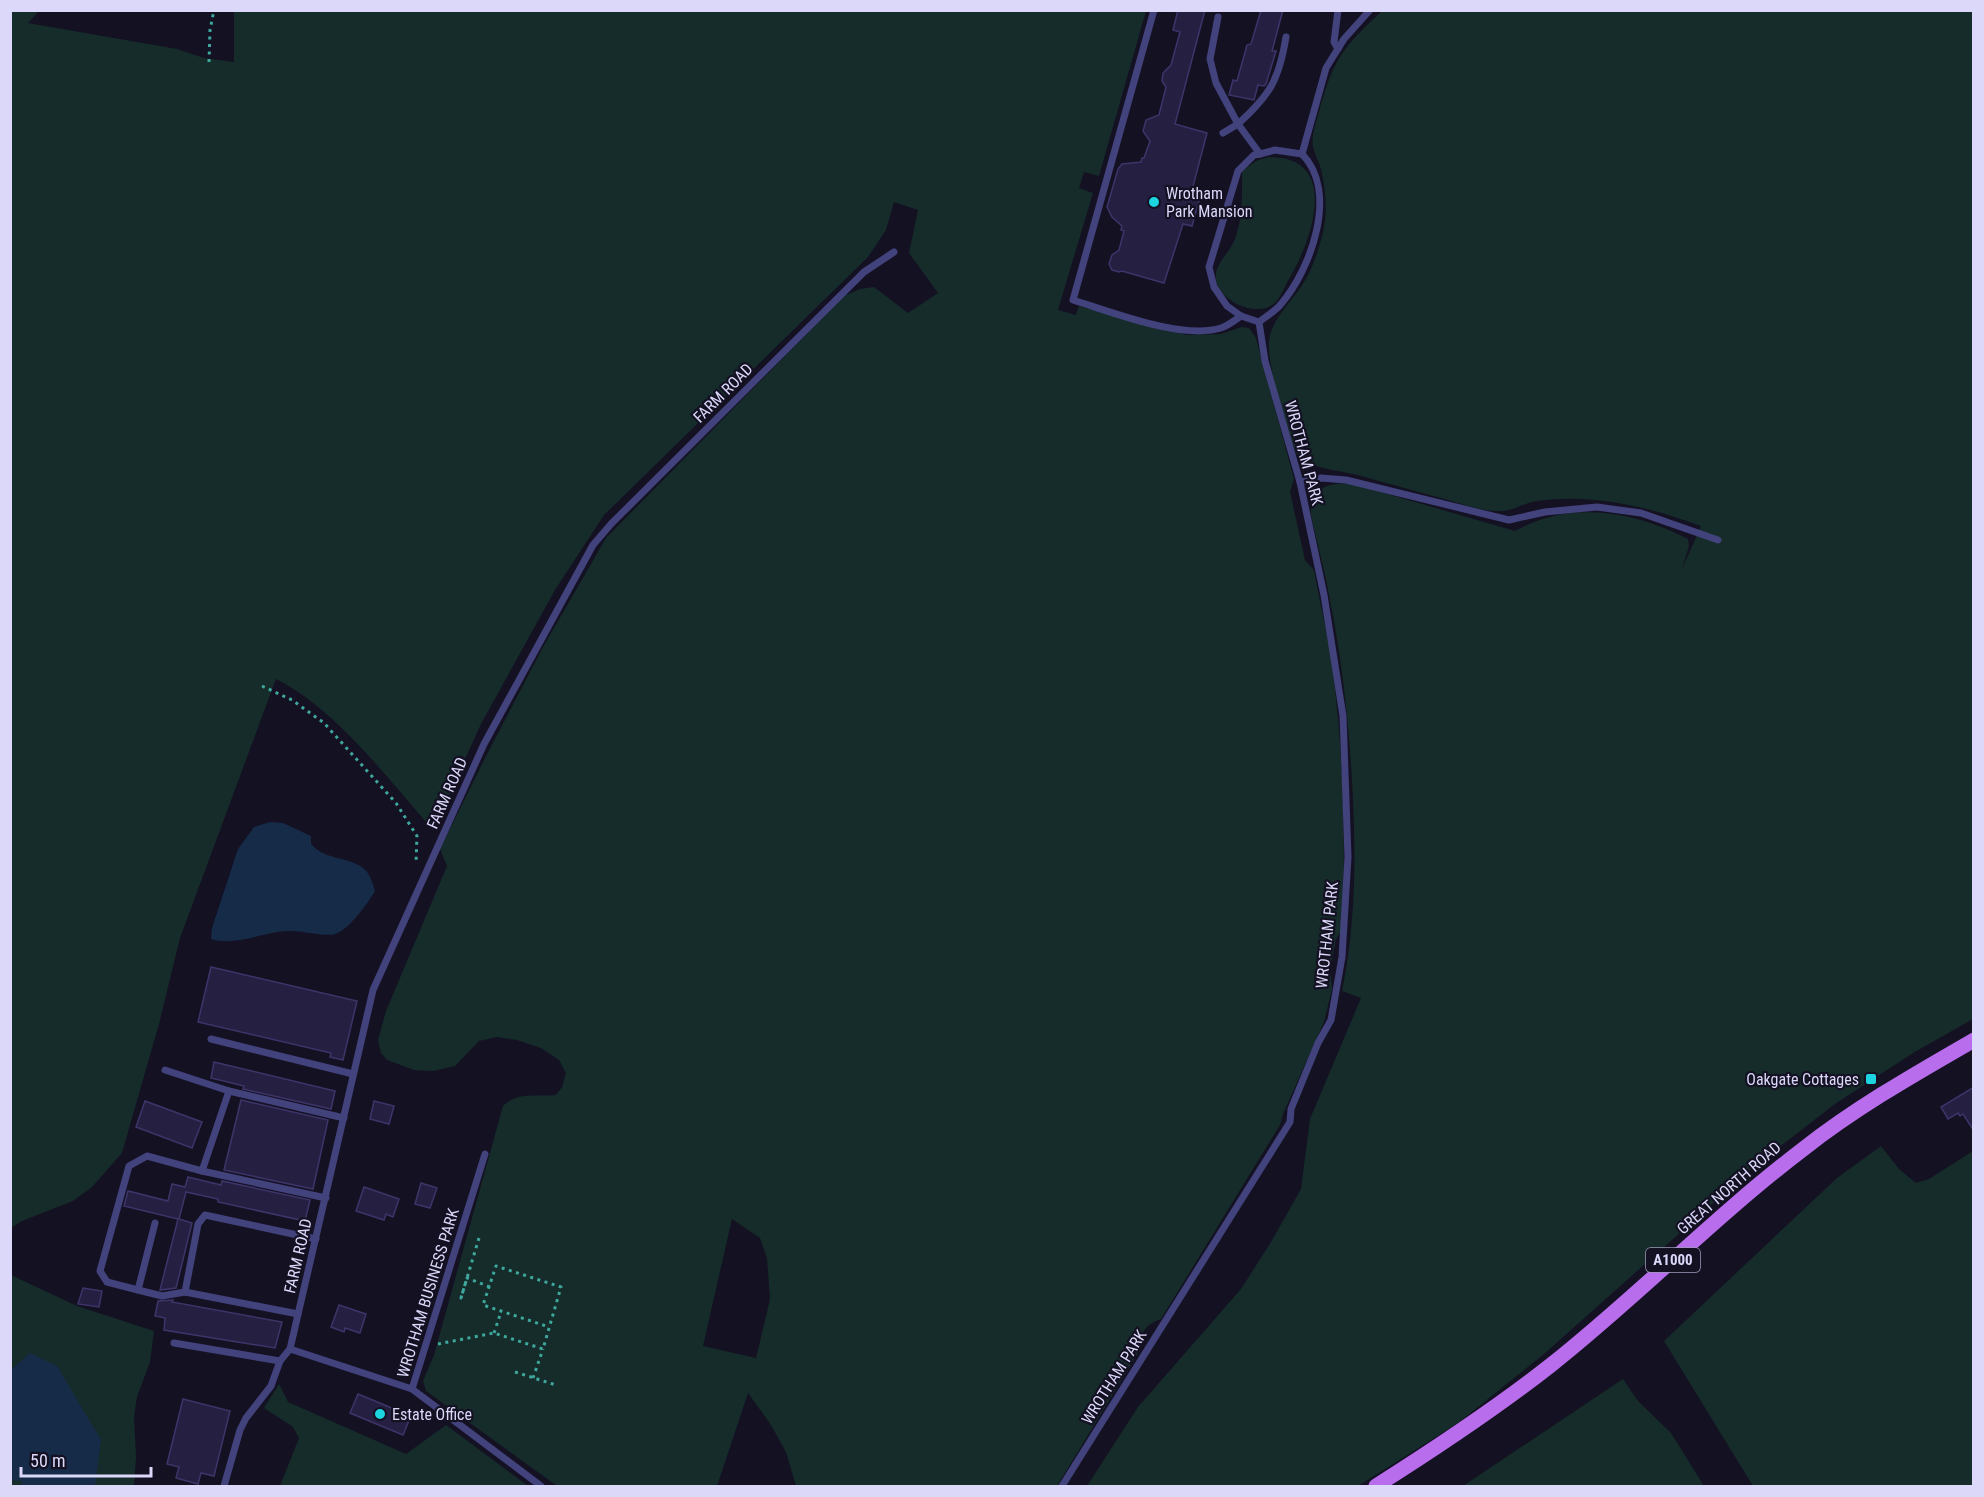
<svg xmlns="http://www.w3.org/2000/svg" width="1984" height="1497" viewBox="0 0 1984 1497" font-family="'Roboto Condensed',sans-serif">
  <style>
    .green { fill: #152c2a; fill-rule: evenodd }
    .water { fill: #162b48 }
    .building { fill: #252041; stroke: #3d356a; stroke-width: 1.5 }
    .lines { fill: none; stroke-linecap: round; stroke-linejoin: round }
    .path { stroke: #3ea89e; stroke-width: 3; stroke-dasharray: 3 4.5; stroke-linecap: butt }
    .lane { stroke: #42427c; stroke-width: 7 }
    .primary { stroke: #b86dec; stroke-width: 15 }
    .poi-dot { fill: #1dd4e1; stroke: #141123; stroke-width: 2 }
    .labels { text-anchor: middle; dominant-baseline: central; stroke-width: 4.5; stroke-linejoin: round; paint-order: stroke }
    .shield { fill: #141123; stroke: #9f9cba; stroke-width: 1.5 }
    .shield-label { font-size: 15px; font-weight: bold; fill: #dbd8fa }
    .poi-label { font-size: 16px; fill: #dbd8fa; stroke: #141123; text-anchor: start }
    .street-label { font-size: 16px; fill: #dbd8fa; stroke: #141123 }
  </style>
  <rect width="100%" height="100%" fill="#141123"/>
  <g class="green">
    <path d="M 11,11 L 39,11 L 28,23 L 177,49 L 204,58 L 234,62 L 234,11 L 1146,11 L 1099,176 L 1084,172 L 1079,188 L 1093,193 L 1058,310 L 1076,315 L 1079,306 L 1187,335 L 1221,334 L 1242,327 L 1249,328 L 1256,338 L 1294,479 L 1290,492 L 1305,560 L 1314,570 C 1320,604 1329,639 1333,673 C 1344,758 1345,843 1343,928 L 1336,939 L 1330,970 L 1332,989 L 1324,1022 L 1283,1114 L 1280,1125 L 1161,1319 C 1143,1325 1140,1335 1138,1353 L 1057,1486 L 796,1486 L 786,1452 L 771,1425 L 748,1393 L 717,1486 L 557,1486 L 426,1391 L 423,1381 L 434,1355 L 503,1106 C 517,1091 537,1097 556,1095 L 562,1087 L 566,1073 L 559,1060 L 541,1048 L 517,1040 L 497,1037 L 479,1041 L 455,1066 L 433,1071 L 414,1070 L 387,1060 L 381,1053 L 378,1040 L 386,1011 L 447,866 L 440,849 L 485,758 L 543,647 L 606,538 L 844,296 L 860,289 L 874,287 L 908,313 L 938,293 L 909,253 L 918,210 L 894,202 L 886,230 L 868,257 L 604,515 L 555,590 L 481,724 L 433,830 C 388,779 336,709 276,679 L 180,938 L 159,1024 L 122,1153 L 92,1187 L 73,1201 L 22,1221 L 11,1228 ZM 732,1219 L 760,1238 L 767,1258 L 770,1299 L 756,1358 L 703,1346 Z"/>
    <path d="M 1382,11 L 1973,11 L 1973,1019 L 1913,1053 L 1835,1104 L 1755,1166 L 1544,1354 L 1458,1423 L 1358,1486 L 1087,1486 L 1138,1407 L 1241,1289 L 1271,1242 L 1301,1189 L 1310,1119 L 1361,998 L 1342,991 C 1355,928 1356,864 1353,800 C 1350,733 1343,665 1330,600 C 1325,571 1317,543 1311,515 C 1308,487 1331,482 1353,484 L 1515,531 C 1571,500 1634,511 1688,539 L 1689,546 L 1682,569 L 1701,526 C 1650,507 1592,493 1537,501 C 1525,503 1514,510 1502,511 C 1484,512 1465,505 1448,500 C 1419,492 1390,484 1361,476 C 1344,471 1313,469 1300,458 C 1286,445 1267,361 1269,341 C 1271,320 1290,303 1301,287 C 1311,272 1318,253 1322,236 C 1328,214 1326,191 1321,169 C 1319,162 1315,155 1313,147 C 1311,136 1316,123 1319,112 C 1333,59 1343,47 1382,11 Z"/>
    <path d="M 1269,157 C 1280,158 1290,158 1300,165 C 1332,188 1305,253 1289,279 C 1285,286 1281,297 1275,303 C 1258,318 1224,303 1217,284 C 1211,265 1229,255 1235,239 C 1243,217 1242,194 1242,171 L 1258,160 Z"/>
    <path d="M 1881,1146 L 1899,1169 L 1916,1183 L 1929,1179 L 1973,1151 L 1973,1486 L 1753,1486 L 1664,1341 L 1837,1178 Z"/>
    <path d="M 11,1275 L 77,1306 L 154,1331 L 150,1362 L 137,1397 L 134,1416 L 136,1457 L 134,1486 L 11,1486 Z"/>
    <path d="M 1623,1379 L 1638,1401 L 1671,1433 L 1704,1486 L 1463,1486 Z"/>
    <path d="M 279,1384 L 288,1402 L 406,1454 L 446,1425 L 528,1486 L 280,1486 L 299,1438 L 293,1427 L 264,1408 Z"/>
  </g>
  <g class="water">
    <path d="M 270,822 L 283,823 L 311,836 L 311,844 C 326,862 355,856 367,872 C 371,877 373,885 375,891 C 368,903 349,930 335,934 C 325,937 304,931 293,931 C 264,930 240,947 211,939 L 212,928 L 238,849 L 254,827 Z"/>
    <path d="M 30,1353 L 57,1366 L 101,1440 L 95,1486 L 22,1486 L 22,1481 L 11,1480 L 11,1370 Z"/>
  </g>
  <g class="building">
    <path d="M 1178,10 L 1205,10 L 1175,124 L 1207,133 L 1191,194 L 1200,197 L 1192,226 L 1183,224 L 1164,283 L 1122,271 L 1119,272 L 1112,270 L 1109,264 L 1112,255 L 1119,250 L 1124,231 L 1121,230 L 1122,226 L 1112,217 L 1107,207 L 1118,169 L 1122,164 L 1141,162 L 1142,158 L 1144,158 L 1150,141 L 1143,131 L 1146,120 L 1159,115 L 1166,87 L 1162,81 L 1163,73 L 1171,65 L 1180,32 L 1173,30 Z"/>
    <path d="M 1261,10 L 1283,10 L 1272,51 L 1276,51 L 1266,84 L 1264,86 L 1258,85 L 1254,100 L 1229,95 L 1233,80 L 1237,81 L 1247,45 L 1251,44 Z"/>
    <path d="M 211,967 L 357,1001 L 343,1060 L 330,1057 L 331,1053 L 198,1022 Z"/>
    <path d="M 214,1062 L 335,1091 L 331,1109 L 243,1089 L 244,1086 L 211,1078 Z"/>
    <path d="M 1974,1087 L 1974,1131 L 1963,1114 L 1960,1116 L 1958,1113 L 1948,1119 L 1941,1107 Z"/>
    <path d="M 241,1100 L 328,1120 L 313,1189 L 224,1170 Z"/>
    <path d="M 145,1101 L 202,1122 L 192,1148 L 136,1127 Z"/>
    <path d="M 374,1101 L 394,1106 L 389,1124 L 370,1119 Z"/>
    <path d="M 188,1177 L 221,1185 L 222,1181 L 310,1200 L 305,1221 L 218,1202 L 218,1199 L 186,1192 L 179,1219 L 192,1223 L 176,1288 L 160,1290 L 178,1219 L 124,1206 L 128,1191 L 168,1201 L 172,1184 L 185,1187 Z"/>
    <path d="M 421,1183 L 437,1188 L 430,1208 L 415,1204 Z"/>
    <path d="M 364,1187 L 399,1199 L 393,1217 L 386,1214 L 384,1220 L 356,1211 Z"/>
    <path d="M 83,1288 L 102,1291 L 99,1307 L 78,1304 Z"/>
    <path d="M 173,1300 L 172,1302 L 282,1322 L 275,1348 L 164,1330 L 165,1318 L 155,1316 L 158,1301 Z"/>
    <path d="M 339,1305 L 366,1314 L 360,1333 L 345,1328 L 344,1332 L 331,1327 Z"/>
    <path d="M 358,1394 L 411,1416 L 403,1435 L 350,1413 Z"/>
    <path d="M 183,1399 L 230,1411 L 214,1476 L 201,1473 L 198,1484 L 176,1478 L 179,1467 L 167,1464 Z"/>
  </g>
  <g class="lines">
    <g class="path">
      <path d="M 209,62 L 210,30 L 214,10"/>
      <path d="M 262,686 L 292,700 L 324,723 L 396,803 L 417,836 L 416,863"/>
      <path d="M 479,1238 L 461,1298 L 467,1278 L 490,1287"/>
      <path d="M 494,1333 L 501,1312"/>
      <path d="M 438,1344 L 494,1333 L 543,1349 L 561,1287 L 496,1266 L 483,1305 L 549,1327"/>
      <path d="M 515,1372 L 556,1385"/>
      <path d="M 533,1378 L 543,1349"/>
    </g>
    <g class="lane">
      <path d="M 1154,10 L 1073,300 C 1112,312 1182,340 1221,328 C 1228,326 1235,320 1241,316"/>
      <path d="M 1338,10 L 1334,42 L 1338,49"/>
      <path d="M 1218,17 L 1210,59 L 1216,83 L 1238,124 L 1223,133"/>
      <path d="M 1260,154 L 1238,124 C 1270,95 1279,80 1286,37"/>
      <path d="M 1259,322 C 1266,316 1276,311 1281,304 C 1311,269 1339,192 1302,154"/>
      <path d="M 1300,482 L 1321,478 L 1346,480 L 1509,520 L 1545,512 L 1597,507 L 1641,513 L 1718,540"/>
      <path d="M 211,1039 L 353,1074"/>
      <path d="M 165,1070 L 229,1091 L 344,1118"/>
      <path d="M 485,1154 L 412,1389 L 541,1486"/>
      <path d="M 202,1171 L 326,1198"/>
      <path d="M 155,1223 L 138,1290 L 107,1282 L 100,1271 L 129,1166 L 147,1156 L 202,1171 L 229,1091"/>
      <path d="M 138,1290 L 162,1296 L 185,1292 L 298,1314"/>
      <path d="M 185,1292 L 198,1224 L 205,1215 L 316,1239"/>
      <path d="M 174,1343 L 280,1361 L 290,1349"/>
      <path d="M 412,1389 L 290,1349 L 373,990 L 484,744 L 593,545 L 611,524 L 864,272 L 894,252"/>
      <path d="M 224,1486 L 240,1430 L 246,1418 L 271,1386 L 280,1361"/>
      <path d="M 1062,1486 L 1290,1122 L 1291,1109 L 1318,1043 L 1331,1020 L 1342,957 L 1348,857 L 1343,716 L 1324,595 L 1300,482 L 1265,361 L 1259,322 L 1241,316 L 1227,306 L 1214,287 L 1209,267 L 1238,171 L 1254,155 L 1260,154 L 1275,150 L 1302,154 L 1326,68 L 1344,39 L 1370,10"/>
    </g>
    <path class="primary" d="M 1376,1486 C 1436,1448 1495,1409 1551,1365 C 1637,1297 1714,1217 1802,1150 C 1855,1108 1915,1074 1974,1040"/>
  </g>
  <g class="poi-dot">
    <circle cx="1154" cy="202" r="6"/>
    <rect x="1865" y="1073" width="12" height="12" rx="3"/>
    <circle cx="380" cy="1414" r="6"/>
  </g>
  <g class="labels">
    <rect class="shield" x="1646" y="1248" width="54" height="24" rx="4.5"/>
    <g class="shield-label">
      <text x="1673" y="1260">A1000</text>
    </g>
    <g class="poi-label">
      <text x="1166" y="193">Wrotham<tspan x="1166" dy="18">Park Mansion</tspan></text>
      <text x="1859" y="1079" text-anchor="end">Oakgate Cottages</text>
      <text x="392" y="1414">Estate Office</text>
    </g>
    <g class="street-label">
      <text transform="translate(723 393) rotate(-45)">FARM ROAD</text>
      <text transform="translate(1304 453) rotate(75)">WROTHAM PARK</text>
      <text transform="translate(447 793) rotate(-66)">FARM ROAD</text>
      <text transform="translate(1327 935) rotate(-84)">WROTHAM PARK</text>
      <text transform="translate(1729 1188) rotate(-41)">GREAT NORTH ROAD</text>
      <text transform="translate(298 1256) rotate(-77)">FARM ROAD</text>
      <text transform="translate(428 1293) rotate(-73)">WROTHAM BUSINESS PARK</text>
      <text transform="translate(1114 1377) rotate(-58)">WROTHAM PARK</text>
    </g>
  </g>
  <rect width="1984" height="1497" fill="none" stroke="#dbd8fa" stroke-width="24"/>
  <path d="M21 1467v9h130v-9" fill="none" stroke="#dbd8fa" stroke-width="3"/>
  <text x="30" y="1467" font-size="18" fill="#dbd8fa" stroke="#141123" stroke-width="4.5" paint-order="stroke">50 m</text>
</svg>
